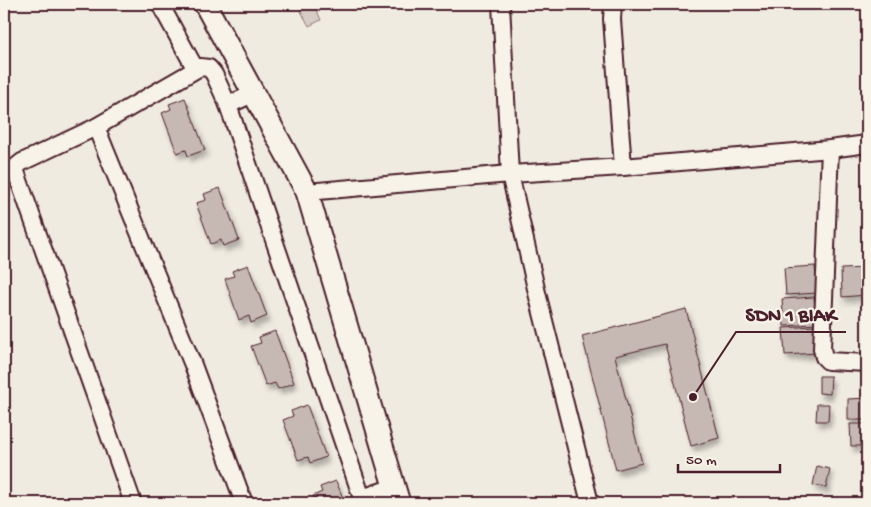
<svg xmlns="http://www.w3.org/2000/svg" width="871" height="507" viewBox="0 0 871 507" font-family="'Gochi Hand',sans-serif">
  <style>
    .green { fill: #d8cdc6; stroke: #917678 }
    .building { fill: #c6b8b3; stroke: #4a1f2b; filter: url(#shadow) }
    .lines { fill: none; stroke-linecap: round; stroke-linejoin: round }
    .minor-casing { stroke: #4a1f2b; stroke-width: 20 }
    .major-casing { stroke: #4a1f2b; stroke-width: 25 }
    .minor { stroke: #f7f3e8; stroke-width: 16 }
    .major { stroke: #f7f3e8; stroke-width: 21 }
    .leader { fill: none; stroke: #4a1f2b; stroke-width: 2 }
    .callout-dot { fill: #4a1f2b; stroke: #f7f3e8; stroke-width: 2 }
    .callout-label { font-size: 20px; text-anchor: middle; font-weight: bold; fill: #4a1f2b; stroke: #f7f3e8; stroke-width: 4.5; stroke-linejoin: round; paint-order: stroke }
  </style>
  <defs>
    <filter id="shadow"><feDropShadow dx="3" dy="5.5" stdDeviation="2.5" flood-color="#0004"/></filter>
  </defs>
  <rect width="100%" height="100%" fill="#f0ebe0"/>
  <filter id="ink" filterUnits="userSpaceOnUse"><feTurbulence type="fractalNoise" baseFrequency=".02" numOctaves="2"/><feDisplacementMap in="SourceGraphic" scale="10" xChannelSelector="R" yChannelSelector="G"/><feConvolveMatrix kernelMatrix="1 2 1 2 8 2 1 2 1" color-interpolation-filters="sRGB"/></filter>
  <g filter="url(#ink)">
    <path class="green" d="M 297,4 L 314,4 L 321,20 L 309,26 Z"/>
    <g class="building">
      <path d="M 185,98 L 205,150 L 188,156 L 186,150 L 177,153 L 162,113 L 171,109 L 169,104 Z"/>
      <path d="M 220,188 L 239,240 L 223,246 L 221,240 L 211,244 L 196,203 L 206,200 L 204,194 Z"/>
      <path d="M 248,265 L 267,316 L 251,323 L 249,316 L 239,320 L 225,279 L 234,276 L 232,271 Z"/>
      <path d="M 815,266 L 817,293 L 786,295 L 784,268 Z"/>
      <path d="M 867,268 L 867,295 L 842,297 L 841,269 Z"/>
      <path d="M 814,297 L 816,324 L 784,326 L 782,299 Z"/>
      <path d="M 686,309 L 719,438 L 691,446 L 665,344 L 615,356 L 642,463 L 616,470 L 582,336 Z"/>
      <path d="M 815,326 L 817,353 L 785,355 L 783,328 Z"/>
      <path d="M 275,331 L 294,383 L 278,389 L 275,383 L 266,386 L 251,346 L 261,343 L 259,337 Z"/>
      <path d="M 819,376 L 831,376 L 830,394 L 819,393 Z"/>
      <path d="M 867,398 L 867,420 L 848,420 L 848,399 Z"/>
      <path d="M 817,404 L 829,404 L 828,421 L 816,421 Z"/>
      <path d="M 307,405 L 326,457 L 310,463 L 308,457 L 298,460 L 283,420 L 293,416 L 291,411 Z"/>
      <path d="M 850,424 L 867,424 L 867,446 L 851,446 Z"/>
      <path d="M 817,466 L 830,469 L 826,488 L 813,485 Z"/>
      <path d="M 336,481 L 345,503 L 316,503 L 313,496 L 322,492 L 320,487 Z"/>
    </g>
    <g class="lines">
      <defs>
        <g id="minor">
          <path d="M 160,4 L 195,68"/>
          <path d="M 501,4 L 510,174 L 537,293 L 590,503"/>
          <path d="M 613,4 L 612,19 L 623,167"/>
          <path d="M 255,93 L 228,105 L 362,498 L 394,487"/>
          <path d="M 228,105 L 214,74 L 209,68 L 200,67 L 96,127 L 193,365 L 244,503"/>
          <path d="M 96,127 L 22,162 L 17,166 L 16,172 L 133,503"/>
          <path d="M 830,149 L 822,349 L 824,357 L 828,361 L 867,363"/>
          <path d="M 307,192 L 510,174 L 623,167 L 830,149 L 867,144"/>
        </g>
        <path id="major" d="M 205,4 L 307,192 L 399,503"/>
      </defs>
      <use href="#minor" class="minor-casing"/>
      <use href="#major" class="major-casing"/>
      <use href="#minor" class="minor"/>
      <use href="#major" class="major"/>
    </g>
  </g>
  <path class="leader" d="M693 397L736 332H846"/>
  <circle class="callout-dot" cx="693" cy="397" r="5"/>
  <g class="callout-label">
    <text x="791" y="321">SDN 1 BIAK</text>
  </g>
  <rect width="871" height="507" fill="none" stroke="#f7f3e8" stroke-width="20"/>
  <rect x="10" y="10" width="851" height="487" fill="none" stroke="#4a1f2b" stroke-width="2" filter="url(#ink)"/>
  <path d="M678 464v8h102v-8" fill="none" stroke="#4a1f2b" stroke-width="2.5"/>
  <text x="686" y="464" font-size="15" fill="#4a1f2b" stroke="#f7f3e8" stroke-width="4" paint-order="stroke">50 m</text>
</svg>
